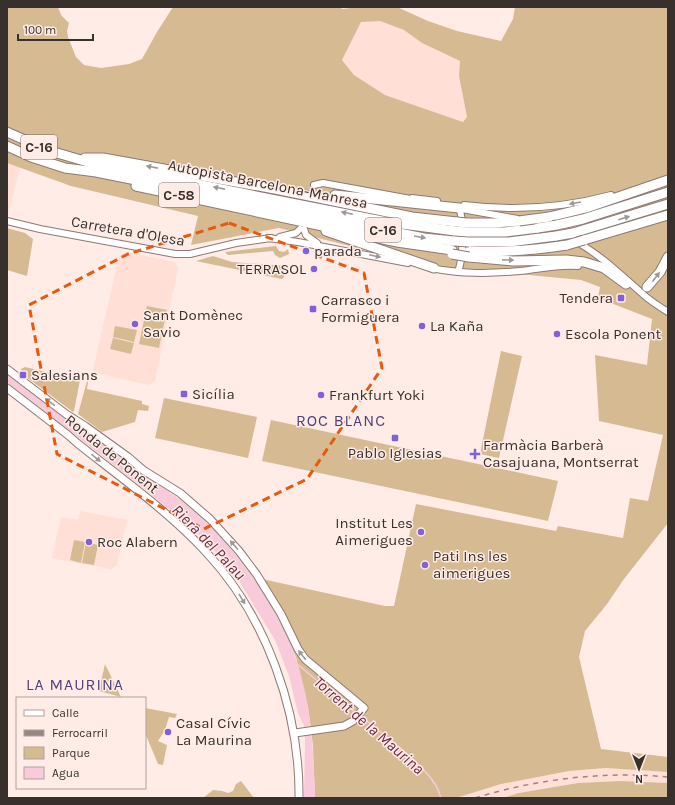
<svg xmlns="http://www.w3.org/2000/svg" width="675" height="805" viewBox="0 0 675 805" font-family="Karla,sans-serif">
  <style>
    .built { fill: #ffdfd6 }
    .green { fill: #d6bb92; fill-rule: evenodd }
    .water { fill: #f8cada }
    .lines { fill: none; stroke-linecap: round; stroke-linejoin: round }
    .stream { stroke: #f8cada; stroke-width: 1.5 }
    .tertiary-casing { stroke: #8e7973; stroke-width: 8 }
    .secondary-casing { stroke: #8e7973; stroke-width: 9 }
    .motorway-casing { stroke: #8e7973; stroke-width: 11 }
    .tertiary { stroke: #fff; stroke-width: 6 }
    .secondary { stroke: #fff; stroke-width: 7 }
    .motorway { stroke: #fff; stroke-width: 9 }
    .rail { stroke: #958884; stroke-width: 1.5; stroke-dasharray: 5 5; stroke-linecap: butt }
    .motorway-bridge-casing { stroke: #8e7973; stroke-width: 11; stroke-linecap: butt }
    .motorway-bridge { stroke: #fff; stroke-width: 9 }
    .oneway { fill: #9c9896 }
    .marked { fill: none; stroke: #e8590c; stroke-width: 3; stroke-dasharray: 8 5; stroke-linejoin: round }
    .poi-dot { fill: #8260da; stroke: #ffece6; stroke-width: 1.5 }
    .labels { text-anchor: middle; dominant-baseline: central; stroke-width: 3; stroke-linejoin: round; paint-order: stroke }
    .shield { fill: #ffece6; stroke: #746864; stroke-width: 1 }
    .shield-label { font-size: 14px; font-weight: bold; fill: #38302d }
    .street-label { font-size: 15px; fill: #38302d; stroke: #ffece6 }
    .poi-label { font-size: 15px; fill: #38302d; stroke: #ffece6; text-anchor: start }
    .neighbourhood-label { font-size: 16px; letter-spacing: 1px; fill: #4f407d; stroke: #ffece6 }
    .water-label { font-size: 16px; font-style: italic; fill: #6c2a47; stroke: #ffece6 }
  </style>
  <rect width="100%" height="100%" fill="#ffece6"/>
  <g class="built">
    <path d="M 361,21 L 380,21 L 404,30 L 422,43 L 460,61 L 459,76 L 467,117 L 463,122 L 385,95 L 354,75 L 342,60 Z"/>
    <path d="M 7,163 L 20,167 L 8,216 L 7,216 Z"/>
    <path d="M 126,252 L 175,262 L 178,268 L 155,381 L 148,385 L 96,373 L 93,370 L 119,256 Z"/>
    <path d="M 80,511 L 127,520 L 117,565 L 111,569 L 55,559 L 52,557 L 61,517 L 78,520 Z"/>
    <path d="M 606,768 L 668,772 L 668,783 L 621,781 L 578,783 L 519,793 L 502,798 L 456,798 L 501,784 L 569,771 Z"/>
  </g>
  <g class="green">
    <path d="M 7,7 L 58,7 L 61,15 L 69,23 L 67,31 L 68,37 L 76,57 L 84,65 L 101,68 L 129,64 L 142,59 L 157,32 L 173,7 L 341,7 L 342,9 L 361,7 L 397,7 L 428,21 L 457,31 L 501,41 L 513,19 L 515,7 L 668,7 L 668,523 L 624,579 L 607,604 L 585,631 L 579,657 L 601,749 L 668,757 L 668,772 L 606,768 L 569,771 L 501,784 L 456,798 L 315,798 L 313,746 L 308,707 L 296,657 L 270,601 L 256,583 L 262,579 L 385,606 L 394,606 L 416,504 L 556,531 L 558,526 L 623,538 L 630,498 L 648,501 L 663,435 L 599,421 L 595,355 L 647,365 L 652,319 L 598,298 L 600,287 L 581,280 L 446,267 L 377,253 L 279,228 L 191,245 L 198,216 L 71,186 L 7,163 ZM 380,21 L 404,30 L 422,43 L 460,61 L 459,76 L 467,117 L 463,122 L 385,95 L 354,75 L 342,60 L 361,22 Z"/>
    <path d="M 7,228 L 25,233 L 33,239 L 27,276 L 7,270 Z"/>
    <path d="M 276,246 L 279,251 L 284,252 L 288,249 L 289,254 L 280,258 L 275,255 L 273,251 L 228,255 L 225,252 Z"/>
    <path d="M 213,256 L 232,262 L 287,266 L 284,277 L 282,279 L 196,261 Z"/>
    <path d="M 147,306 L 167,310 L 159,348 L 139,344 Z"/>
    <path d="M 115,326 L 137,330 L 134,342 L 113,337 Z"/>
    <path d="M 113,338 L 134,343 L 131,354 L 110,349 Z"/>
    <path d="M 501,351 L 522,356 L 499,458 L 480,454 Z"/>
    <path d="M 25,367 L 80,380 L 74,411 L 73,412 L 21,373 L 21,369 Z"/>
    <path d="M 87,381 L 88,382 L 87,389 L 142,401 L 142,404 L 149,406 L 148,411 L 138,410 L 135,422 L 102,432 L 78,414 Z"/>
    <path d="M 164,398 L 257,417 L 248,458 L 155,438 Z"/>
    <path d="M 271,420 L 558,481 L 548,521 L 262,461 Z"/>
    <path d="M 74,540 L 85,542 L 81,563 L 70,560 Z"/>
    <path d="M 86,542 L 98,545 L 94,565 L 82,563 Z"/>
    <path d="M 105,664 L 121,697 L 99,691 Z"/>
    <path d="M 145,708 L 177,714 L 175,718 L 169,717 L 165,730 L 158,741 L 167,745 L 163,765 L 158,764 L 145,733 Z"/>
    <path d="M 241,781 L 254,798 L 203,798 L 213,790 L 222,791 L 228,793 L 233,791 L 236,784 Z"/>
    <path d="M 621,781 L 668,783 L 668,798 L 502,798 L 519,793 L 578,783 Z"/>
  </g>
  <path class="water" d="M 7,373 L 132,467 C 153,480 175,495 194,511 C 218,531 238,557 256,582 C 264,593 272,603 278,615 C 292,642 303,677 308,707 C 313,737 314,768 315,798 L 304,798 L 305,741 L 304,726 L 298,713 L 289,676 L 275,640 L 236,576 L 213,549 L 188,525 L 147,491 L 7,382 Z"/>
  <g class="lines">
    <g class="stream">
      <path d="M 296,663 L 356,713"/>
      <path d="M 361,716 C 383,735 419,760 435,784 C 438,788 439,793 441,798"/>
    </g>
    <defs>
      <g id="tertiary">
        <path d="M 314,185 L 323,183 L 416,200"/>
        <path d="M 412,198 L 437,201"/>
        <path d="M 464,205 C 513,211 563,208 611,195"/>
        <path d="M 456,208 L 518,219"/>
        <path d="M 7,221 L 40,229 L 175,254 L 190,254 L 236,243 L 271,238"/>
        <path d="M 304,229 L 306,235 L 317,243"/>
        <path d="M 280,237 L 296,233 L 300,229"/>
        <path d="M 268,238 L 298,242 L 408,263"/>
        <path d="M 577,242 C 602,256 623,277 645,296 C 652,302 660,307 668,312"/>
        <path d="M 431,268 C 462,274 488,274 520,271 C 539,269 559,264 578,266"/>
        <path d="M 458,272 C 463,258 465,223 459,208"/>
      </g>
      <g id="secondary">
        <path d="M 7,369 L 66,414 L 85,426 L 128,457 L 143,470 L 180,493 L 210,519 L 239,551 L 257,575 L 281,614 L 298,649 L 305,659 L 364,708 L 353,721 L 344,726 L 295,733"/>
        <path d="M 7,388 L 68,435 L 77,443 C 121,478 168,511 206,552 C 266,616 300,711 299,798"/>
      </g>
      <g id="motorway">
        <path d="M 7,132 L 47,150 L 91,163 L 387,222 L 455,231"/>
        <path d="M 7,146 L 31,157 L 65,168 L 96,172 L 424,238 L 454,241"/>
        <path d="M 85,158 L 103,158 L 275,189 L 412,217 L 457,222"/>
        <path d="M 136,186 L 397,242 L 452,250"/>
        <path d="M 335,195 L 459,208"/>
        <path d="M 549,217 L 586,208 L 668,180"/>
        <path d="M 467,223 L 495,223 L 519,221"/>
        <path d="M 557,225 L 583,219 L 668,192"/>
        <path d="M 326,231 L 434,268"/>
        <path d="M 468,232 L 505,232 L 538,228"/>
        <path d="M 573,233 L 668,204"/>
        <path d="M 584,240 L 668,215"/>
        <path d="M 469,242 L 509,242 L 556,236"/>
        <path d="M 469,251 C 503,253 534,250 567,245"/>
        <path d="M 469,257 L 513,261 L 566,260 L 584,262 L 604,268 L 626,284"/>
        <path d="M 647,287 L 660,272 L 668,257"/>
      </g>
    </defs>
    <use href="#tertiary" class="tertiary-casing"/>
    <use href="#secondary" class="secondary-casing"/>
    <use href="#motorway" class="motorway-casing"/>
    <use href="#tertiary" class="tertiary"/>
    <use href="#secondary" class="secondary"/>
    <use href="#motorway" class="motorway"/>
    <path class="rail" d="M 475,798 C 537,779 603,771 668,777"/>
    <defs>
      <g id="motorway-bridge">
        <path d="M 519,221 L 549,217"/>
        <path d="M 457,222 L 467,223"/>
        <path d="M 538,228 L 557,225"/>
        <path d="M 455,231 L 468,232"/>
        <path d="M 556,236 L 573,233"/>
        <path d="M 454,241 L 469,242"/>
        <path d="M 567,245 L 584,240"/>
        <path d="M 452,254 L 469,257"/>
      </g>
    </defs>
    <use href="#motorway-bridge" class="motorway-bridge-casing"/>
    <use href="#motorway-bridge" class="motorway-bridge"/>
  </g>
  <defs><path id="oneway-solid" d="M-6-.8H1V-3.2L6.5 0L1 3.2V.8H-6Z"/></defs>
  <g class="oneway">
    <use href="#oneway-solid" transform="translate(152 167) rotate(-169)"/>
    <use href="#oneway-solid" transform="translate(219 188) rotate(-169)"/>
    <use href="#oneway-solid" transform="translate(575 203) rotate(170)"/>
    <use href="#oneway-solid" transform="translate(347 213) rotate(-168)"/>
    <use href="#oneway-solid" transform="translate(624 218) rotate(-17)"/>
    <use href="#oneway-solid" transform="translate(420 237) rotate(10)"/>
    <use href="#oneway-solid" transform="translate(375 256) rotate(12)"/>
    <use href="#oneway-solid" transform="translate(508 260) rotate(3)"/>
    <use href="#oneway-solid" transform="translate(656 277) rotate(-53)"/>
    <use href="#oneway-solid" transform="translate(50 402) rotate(-143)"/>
    <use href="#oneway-solid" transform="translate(96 458) rotate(39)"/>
    <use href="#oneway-solid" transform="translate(234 545) rotate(-131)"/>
    <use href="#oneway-solid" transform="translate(242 599) rotate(59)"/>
    <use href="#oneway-solid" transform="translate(302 655) rotate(-128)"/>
  </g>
  <path class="marked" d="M 229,223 L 364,273 L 382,368 L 307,479 L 204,529 L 57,454 L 29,305 L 128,254 Z"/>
  <g class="poi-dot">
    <circle cx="306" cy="251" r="4"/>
    <circle cx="314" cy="269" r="4"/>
    <rect x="617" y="294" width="8" height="8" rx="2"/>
    <rect x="309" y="305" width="8" height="8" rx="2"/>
    <circle cx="135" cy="324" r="4"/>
    <circle cx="422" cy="326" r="4"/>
    <circle cx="557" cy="334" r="4"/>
    <rect x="19" y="371" width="8" height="8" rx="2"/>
    <rect x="180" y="390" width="8" height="8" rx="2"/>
    <circle cx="321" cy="395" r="4"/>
    <rect x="391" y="434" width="8" height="8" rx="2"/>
    <path d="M473 448h4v4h4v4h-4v4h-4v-4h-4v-4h4z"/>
    <circle cx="421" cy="532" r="4"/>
    <circle cx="89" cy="542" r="4"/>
    <circle cx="425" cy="565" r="4"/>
    <circle cx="168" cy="732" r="4"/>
  </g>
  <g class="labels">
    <g class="shield">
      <rect x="21" y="135" width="36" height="24" rx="3"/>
      <rect x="159" y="183" width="40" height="24" rx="3"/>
      <rect x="365" y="218" width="36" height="24" rx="3"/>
    </g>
    <g class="shield-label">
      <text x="39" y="147">C-16</text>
      <text x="179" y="195">C-58</text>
      <text x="383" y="230">C-16</text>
    </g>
    <g class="street-label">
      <text transform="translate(268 184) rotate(11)">Autopista Barcelona-Manresa</text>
      <text transform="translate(128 231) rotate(10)">Carretera d'Olesa</text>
      <text transform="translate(112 454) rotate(39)">Ronda de Ponent</text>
    </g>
    <g class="poi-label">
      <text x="314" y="251">parada</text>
      <text x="306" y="269" text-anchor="end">TERRASOL</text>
      <text x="613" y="298" text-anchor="end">Tendera</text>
      <text x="321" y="300">Carrasco i<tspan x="321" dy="17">Formiguera</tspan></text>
      <text x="143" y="315">Sant Domènec<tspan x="143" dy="17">Savio</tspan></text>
      <text x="430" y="326">La Kaña</text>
      <text x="565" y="334">Escola Ponent</text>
      <text x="31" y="375">Salesians</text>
      <text x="192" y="394">Sicília</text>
      <text x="329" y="395">Frankfurt Yoki</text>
      <text x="483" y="445">Farmàcia Barberà<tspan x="483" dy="17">Casajuana, Montserrat</tspan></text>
      <text x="395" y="453" text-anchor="middle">Pablo Iglesias</text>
      <text x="413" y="523" text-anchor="end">Institut Les<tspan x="413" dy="17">Aimerigues</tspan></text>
      <text x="97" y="542">Roc Alabern</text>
      <text x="433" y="556">Pati Ins les<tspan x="433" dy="17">aimerigues</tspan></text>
      <text x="176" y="723">Casal Cívic<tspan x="176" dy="17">La Maurina</tspan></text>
    </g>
    <g class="neighbourhood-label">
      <text x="341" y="420">ROC BLANC</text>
      <text x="75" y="684">LA MAURINA</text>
    </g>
    <g class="water-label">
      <text transform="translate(209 542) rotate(46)">Riera del Palau</text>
      <text transform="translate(369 725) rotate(41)">Torrent de la Maurina</text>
    </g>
  </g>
  <rect width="675" height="805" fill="none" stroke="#38302d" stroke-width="16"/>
  <rect x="16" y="697" width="130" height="92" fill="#ffece6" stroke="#afa19c"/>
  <rect x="24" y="710" width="20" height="6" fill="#ffffff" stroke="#afa19c"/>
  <text x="52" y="717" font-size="12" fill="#38302d">Calle</text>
  <rect x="24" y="730" width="20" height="6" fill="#958884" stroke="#afa19c"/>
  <text x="52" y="737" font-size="12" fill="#38302d">Ferrocarril</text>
  <rect x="24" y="747" width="20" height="12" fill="#d6bb92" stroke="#afa19c"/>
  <text x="52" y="757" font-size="12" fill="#38302d">Parque</text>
  <rect x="24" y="767" width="20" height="12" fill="#f8cada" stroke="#afa19c"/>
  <text x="52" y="777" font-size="12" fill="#38302d">Agua</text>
  <g transform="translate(639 769) rotate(180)" stroke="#ffece6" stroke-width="3" paint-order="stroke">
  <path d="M0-3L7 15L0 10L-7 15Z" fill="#38302d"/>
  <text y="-6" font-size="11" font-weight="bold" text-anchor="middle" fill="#38302d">N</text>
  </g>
  <path d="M18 34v6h75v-6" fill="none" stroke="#38302d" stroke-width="2"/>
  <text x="24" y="34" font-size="12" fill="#38302d" stroke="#ffece6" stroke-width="3" paint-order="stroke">100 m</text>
</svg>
